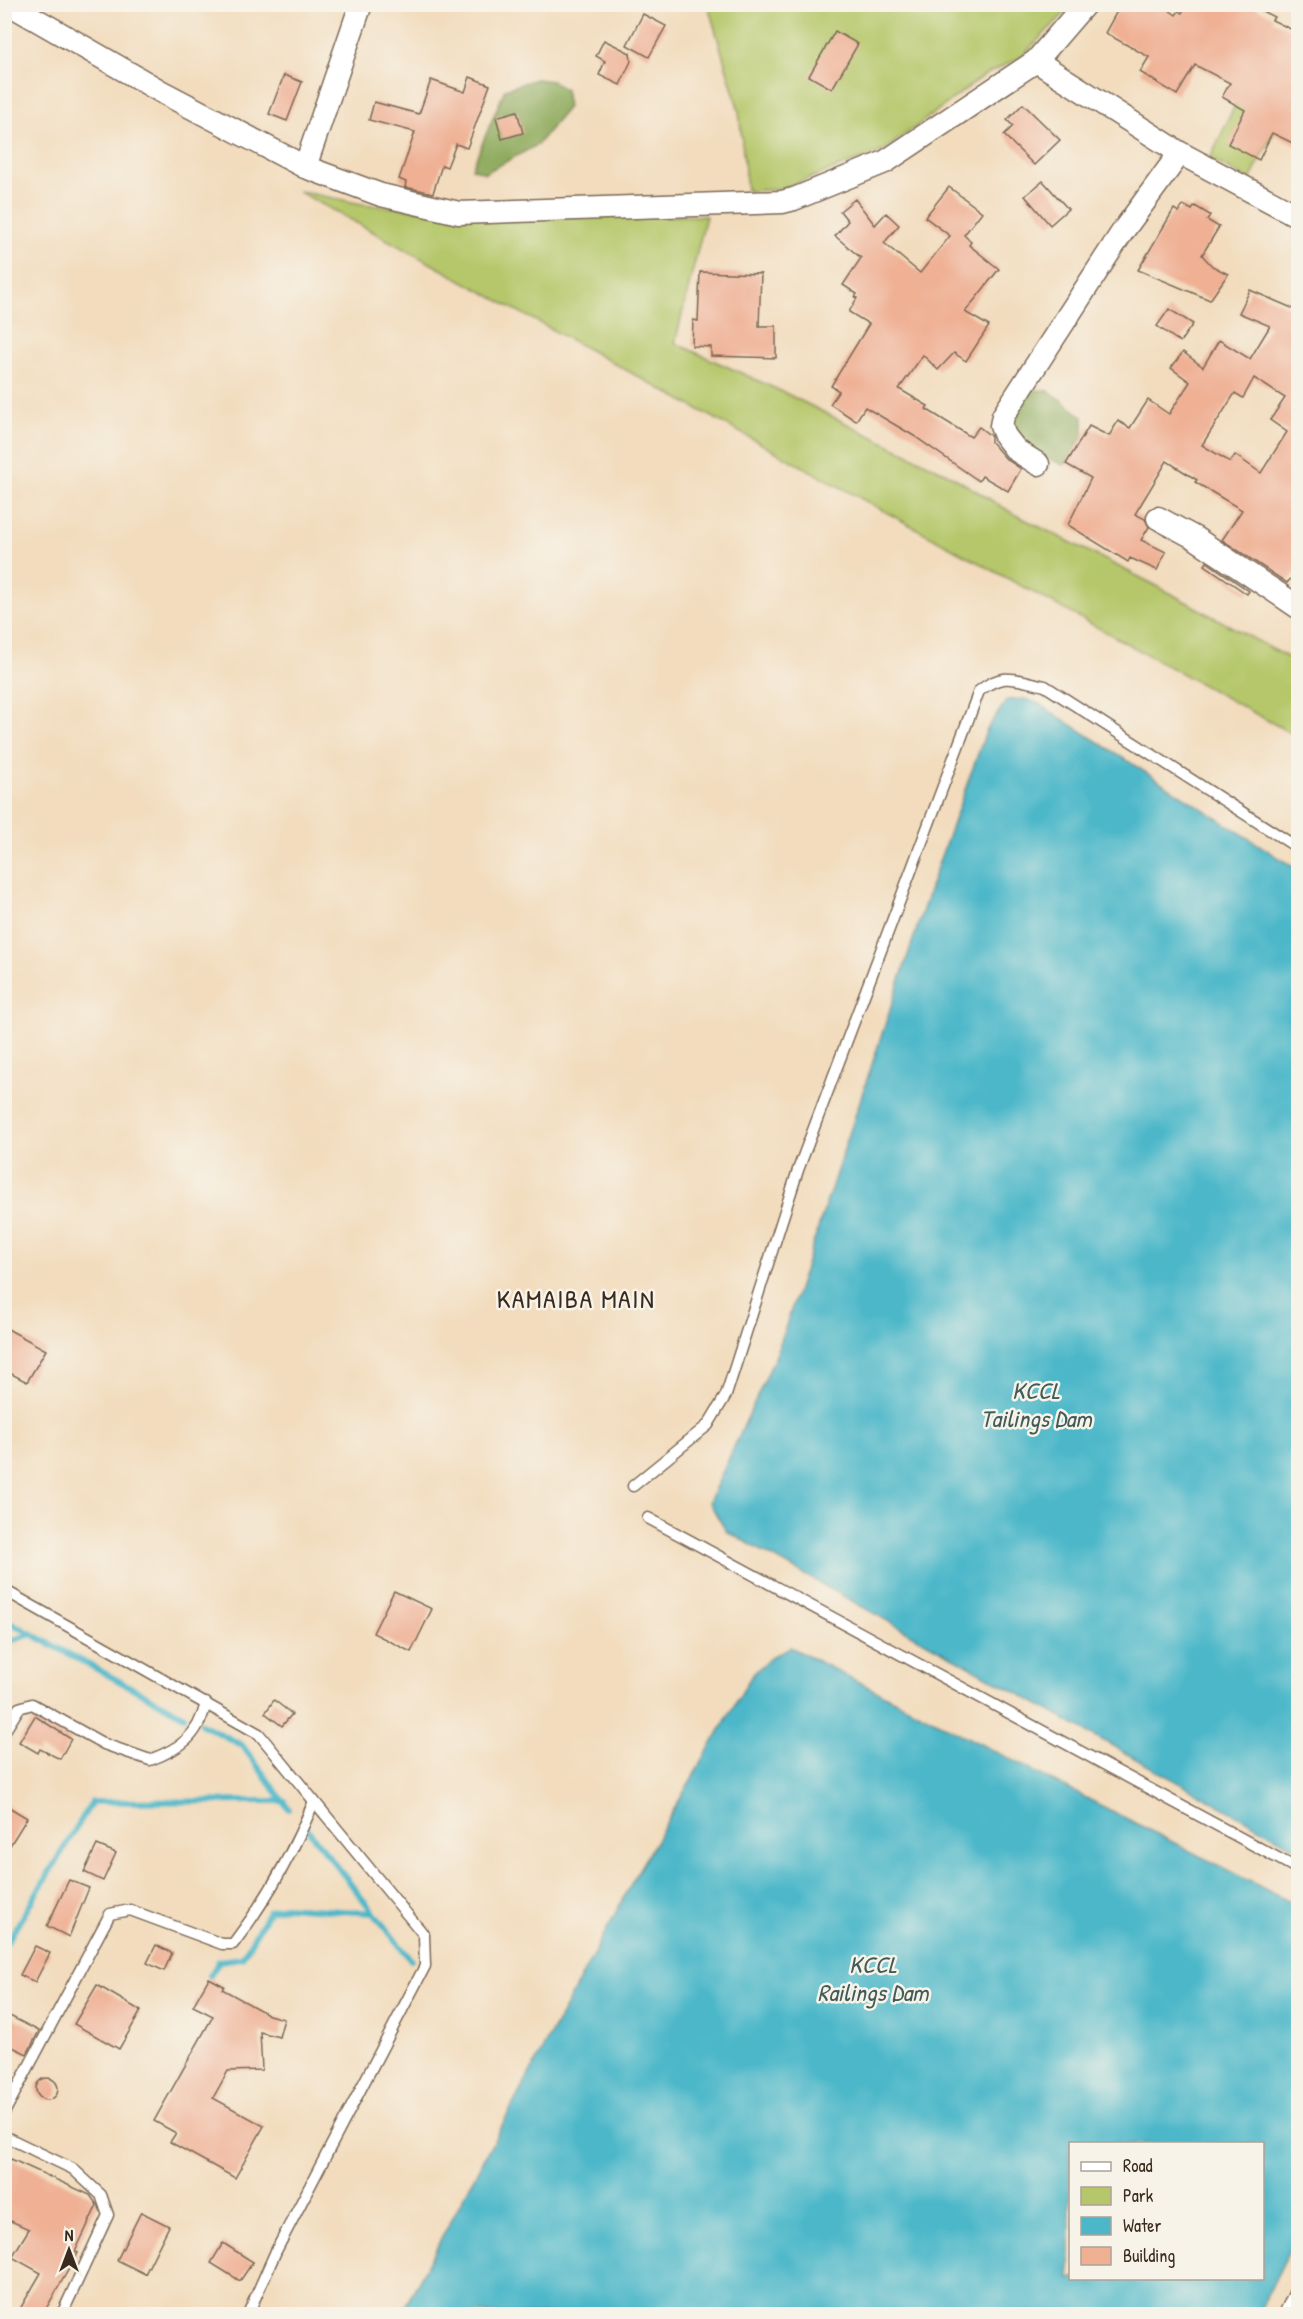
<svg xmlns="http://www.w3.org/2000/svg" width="1303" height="2319" viewBox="0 0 1303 2319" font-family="'Patrick Hand',sans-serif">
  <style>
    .green { fill: #b5c76a; stroke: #787844; stroke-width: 1.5 }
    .forest { fill: #90ac5e; stroke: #666b3e; stroke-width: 1.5 }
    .water { fill: #4cb7c9; stroke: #447074; stroke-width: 1.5; fill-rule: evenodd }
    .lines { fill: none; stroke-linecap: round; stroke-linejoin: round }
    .stream { stroke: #4cb7c9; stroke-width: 6 }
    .building { fill: #efb094; fill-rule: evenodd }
    .service-casing { stroke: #7b6856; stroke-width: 13 }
    .minor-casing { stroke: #7b6856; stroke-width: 25 }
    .service { stroke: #fff; stroke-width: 10 }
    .minor { stroke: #fff; stroke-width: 22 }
    .labels { text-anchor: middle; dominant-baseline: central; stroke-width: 5; stroke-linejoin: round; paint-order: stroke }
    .water-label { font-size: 24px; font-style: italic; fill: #415b5a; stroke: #f7f3e8 }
    .quarter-label { font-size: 26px; letter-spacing: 1.5px; fill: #3b2a1e; stroke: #f7f3e8 }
  </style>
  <rect width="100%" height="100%" fill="#f7f3e8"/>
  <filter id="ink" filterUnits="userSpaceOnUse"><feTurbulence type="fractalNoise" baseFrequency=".0167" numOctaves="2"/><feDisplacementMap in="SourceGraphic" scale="12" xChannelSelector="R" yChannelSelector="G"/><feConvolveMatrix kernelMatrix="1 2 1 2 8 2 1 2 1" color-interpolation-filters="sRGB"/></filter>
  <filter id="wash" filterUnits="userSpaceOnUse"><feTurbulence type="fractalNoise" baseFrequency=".008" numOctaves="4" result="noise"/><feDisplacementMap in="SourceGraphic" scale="24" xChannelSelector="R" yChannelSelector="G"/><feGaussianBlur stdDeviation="1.35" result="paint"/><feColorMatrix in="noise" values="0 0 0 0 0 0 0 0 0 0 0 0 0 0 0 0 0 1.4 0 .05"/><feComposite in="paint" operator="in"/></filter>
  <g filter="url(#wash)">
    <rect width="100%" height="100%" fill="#f2dcbd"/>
    <g class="green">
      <path d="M 708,5 L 1073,5 L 1020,58 L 985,75 L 883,151 L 780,189 L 747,191 L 739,111 Z"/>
      <path d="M 1258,55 L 1298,84 L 1250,180 L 1210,159 Z"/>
      <path d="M 298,191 L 362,204 L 466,215 L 706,216 L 675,343 L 785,393 L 950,475 L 1014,514 L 1155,585 L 1298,663 L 1298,737 Z"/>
    </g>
    <g class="forest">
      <path d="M 536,79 L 552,81 L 565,90 L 568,107 L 537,145 L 485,173 L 472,168 L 505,89 Z"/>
      <path d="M 1025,389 L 1049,391 L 1083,417 L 1083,435 L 1064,465 C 1043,457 1004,445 1011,414 C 1013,406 1021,396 1025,389 Z"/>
    </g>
    <g class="water">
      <path d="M 1026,699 L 1039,704 L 1298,870 L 1298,1849 L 726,1531 L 709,1502 L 777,1353 L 935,873 L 987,729 L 1007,700 Z"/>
      <path d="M 790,1647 L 1298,1906 L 1298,2233 L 1258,2314 L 401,2314 L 638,1871 L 752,1675 L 771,1657 ZM 1070,2144 L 1262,2144 L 1262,2278 L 1070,2278 Z"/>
    </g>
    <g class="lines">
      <g class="stream">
        <path d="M 4,1619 L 184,1716"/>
        <path d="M 4,1643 L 32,1634"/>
        <path d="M 201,1724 L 242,1745 L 289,1809"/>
        <path d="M 304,1825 L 411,1960"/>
        <path d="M 4,1947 L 92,1802 L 285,1801"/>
        <path d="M 210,1976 L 219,1961 L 242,1958 L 269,1911 L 284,1907 L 372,1913"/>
      </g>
    </g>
    <g id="blocks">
      <g class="building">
        <path d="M 1121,4 L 1161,4 L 1176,15 L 1179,11 L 1182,13 L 1187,4 L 1248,4 L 1274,17 L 1272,20 L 1299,33 L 1299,146 L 1272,133 L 1259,160 L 1228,144 L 1245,110 L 1222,97 L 1230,83 L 1195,65 L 1177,95 L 1140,72 L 1149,57 L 1105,33 Z"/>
        <path d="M 643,14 L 666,26 L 649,57 L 627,45 Z"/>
        <path d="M 835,31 L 858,44 L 832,89 L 809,76 Z"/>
        <path d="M 604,40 L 630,53 L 631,61 L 620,85 L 599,75 L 605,61 L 596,56 Z"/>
        <path d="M 284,75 L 302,82 L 287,121 L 269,114 Z"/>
        <path d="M 470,77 L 490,85 L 467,148 L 456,144 L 447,167 L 442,165 L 433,193 L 405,187 L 406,182 L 399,179 L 415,132 L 369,120 L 374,102 L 419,114 L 431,80 L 465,92 Z"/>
        <path d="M 1023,104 L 1060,140 L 1034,165 L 1004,135 L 1013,126 L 1007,120 Z"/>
        <path d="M 517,111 L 523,133 L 502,139 L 496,117 Z"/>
        <path d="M 1043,181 L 1068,209 L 1050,225 L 1025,196 Z"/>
        <path d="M 949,187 L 982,212 L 964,235 L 971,242 L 969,245 L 999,269 L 965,312 L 989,326 L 966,361 L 954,353 L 938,370 L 923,355 L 899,389 L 928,406 L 926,409 L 971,437 L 979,427 L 991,436 L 991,442 L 1006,459 L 1021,469 L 1008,491 L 982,476 L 979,481 L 914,436 L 865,407 L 856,421 L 830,404 L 839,391 L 831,386 L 869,324 L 849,312 L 857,298 L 855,297 L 857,294 L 843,285 L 861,258 L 835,236 L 848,221 L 840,211 L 855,199 L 875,225 L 886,213 L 899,225 L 884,243 L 920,273 L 950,236 L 925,217 Z"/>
        <path d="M 1183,205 L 1192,210 L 1195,206 L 1210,215 L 1207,220 L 1219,227 L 1202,255 L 1212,266 L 1228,274 L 1210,300 L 1138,270 L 1174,209 L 1179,212 Z"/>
        <path d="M 700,272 L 761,274 L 759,326 L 776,326 L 776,358 L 711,356 L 711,347 L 692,346 L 693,320 L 698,321 Z"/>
        <path d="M 1250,290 L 1299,311 L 1299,569 L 1287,583 L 1222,540 L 1242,510 L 1195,482 L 1197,480 L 1167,461 L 1135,514 L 1145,519 L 1149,527 L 1141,540 L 1166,552 L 1157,570 L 1130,558 L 1128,562 L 1068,525 L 1091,478 L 1066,464 L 1089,426 L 1109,436 L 1118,421 L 1130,428 L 1148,400 L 1169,414 L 1190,382 L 1171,368 L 1183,352 L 1203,367 L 1219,340 L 1250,359 L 1270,326 L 1239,313 ZM 1254,378 L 1285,398 L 1270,420 L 1287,432 L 1261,473 L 1235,455 L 1230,462 L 1202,445 L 1235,393 L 1243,398 Z"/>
        <path d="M 1169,309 L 1193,324 L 1180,342 L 1157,326 Z"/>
        <path d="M 1207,562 L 1249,591 L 1247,594 L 1205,565 Z"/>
        <path d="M 4,1327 L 46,1350 L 27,1382 L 4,1370 Z"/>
        <path d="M 394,1591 L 432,1609 L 411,1652 L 373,1633 Z"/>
        <path d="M 274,1700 L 292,1714 L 282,1726 L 265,1713 Z"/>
        <path d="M 35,1716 L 71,1739 L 60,1759 L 40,1749 L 38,1753 L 19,1742 Z"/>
        <path d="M 4,1804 L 27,1818 L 4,1855 Z"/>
        <path d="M 97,1845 L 116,1853 L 103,1881 L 84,1872 Z"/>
        <path d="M 69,1880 L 89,1888 L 69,1937 L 47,1926 Z"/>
        <path d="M 156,1945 L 172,1953 L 164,1971 L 147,1963 Z"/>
        <path d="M 35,1946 L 50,1953 L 35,1982 L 20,1975 Z"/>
        <path d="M 209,1978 L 224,1986 L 222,1989 L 269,2015 L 284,2019 L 279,2037 L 260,2032 L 262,2070 L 228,2071 L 213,2098 L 264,2126 L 235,2178 L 170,2142 L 176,2133 L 154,2121 L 213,2016 L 193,2006 Z"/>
        <path d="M 97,1985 L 141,2011 L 119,2049 L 74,2024 Z"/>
        <path d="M 4,2013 L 39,2031 L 27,2054 L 4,2043 Z"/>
        <circle cx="47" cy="2089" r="11"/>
        <path d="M 11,2159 L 90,2195 L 97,2205 L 75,2252 L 78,2253 L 43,2314 L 17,2314 L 41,2273 L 12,2257 L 29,2229 L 4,2218 L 4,2174 Z"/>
        <path d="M 141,2212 L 169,2226 L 145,2274 L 117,2260 Z"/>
        <path d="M 223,2243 L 253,2262 L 240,2281 L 211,2263 Z"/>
      </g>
    </g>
  </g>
  <g filter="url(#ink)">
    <use href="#blocks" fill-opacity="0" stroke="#7b6856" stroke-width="1.5"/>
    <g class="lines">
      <defs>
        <g id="service">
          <path d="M 633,1486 L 708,1425 L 726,1395 L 798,1170 L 979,691 C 1004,671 1016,680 1045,686 L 1298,848"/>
          <path d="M 648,1518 L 1298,1869"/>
          <path d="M 4,1590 L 259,1734 L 424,1935 L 425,1966 L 276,2251 L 248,2314"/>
          <path d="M 4,1732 L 19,1708 L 32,1704 L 104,1744 L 150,1760 C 181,1748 198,1737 206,1703"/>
          <path d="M 4,2113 L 110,1914 L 130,1910 L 222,1944 L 233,1944 C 265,1902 294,1851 314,1801"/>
          <path d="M 4,2136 L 73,2169 L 101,2195 L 108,2215 L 62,2314"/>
          <path d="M 1284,2314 L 1298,2285"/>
        </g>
        <g id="minor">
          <path d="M 9,4 L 162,92 L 305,167 L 381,195 L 459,213 L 782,202 L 794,199 L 885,162 L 1036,61 L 1085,4"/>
          <path d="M 1036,61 L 1180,153 L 1298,216"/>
          <path d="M 305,167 L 361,4"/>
          <path d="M 1038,464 L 1016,450 L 1005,436 L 1001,426 L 1003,416 L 1123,231 L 1180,153"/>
          <path d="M 1158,518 L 1195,538 L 1298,607"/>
        </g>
      </defs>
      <use href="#service" class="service-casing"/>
      <use href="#minor" class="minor-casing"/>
      <use href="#service" class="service"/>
      <use href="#minor" class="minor"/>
    </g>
  </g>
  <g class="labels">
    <g class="water-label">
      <text x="1036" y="1390">KCCL<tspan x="1036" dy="28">Tailings Dam</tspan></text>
      <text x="873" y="1964">KCCL<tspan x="873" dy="28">Railings Dam</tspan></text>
    </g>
    <g class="quarter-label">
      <text x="576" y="1298">KAMAIBA MAIN</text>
    </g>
  </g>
  <rect width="1303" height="2319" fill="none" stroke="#f7f3e8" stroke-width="24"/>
  <rect x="1069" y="2142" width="195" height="138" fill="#f7f3e8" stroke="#aca397" stroke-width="1.5"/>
  <rect x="1081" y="2162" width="30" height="9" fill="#ffffff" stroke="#aca397" stroke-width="1.5"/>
  <text x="1123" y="2172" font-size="18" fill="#3b2a1e">Road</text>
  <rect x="1081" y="2187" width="30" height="18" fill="#b5c76a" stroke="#aca397" stroke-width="1.5"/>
  <text x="1123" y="2202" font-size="18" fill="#3b2a1e">Park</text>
  <rect x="1081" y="2217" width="30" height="18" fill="#4cb7c9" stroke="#aca397" stroke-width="1.5"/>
  <text x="1123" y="2232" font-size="18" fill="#3b2a1e">Water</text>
  <rect x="1081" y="2247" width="30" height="18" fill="#efb094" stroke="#aca397" stroke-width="1.5"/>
  <text x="1123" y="2262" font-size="18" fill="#3b2a1e">Building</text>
  <g transform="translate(69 2250)" stroke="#f7f3e8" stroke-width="4.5" paint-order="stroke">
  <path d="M0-4.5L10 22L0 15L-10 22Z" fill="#3b2a1e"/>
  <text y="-9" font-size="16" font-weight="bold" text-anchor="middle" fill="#3b2a1e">N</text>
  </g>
</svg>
